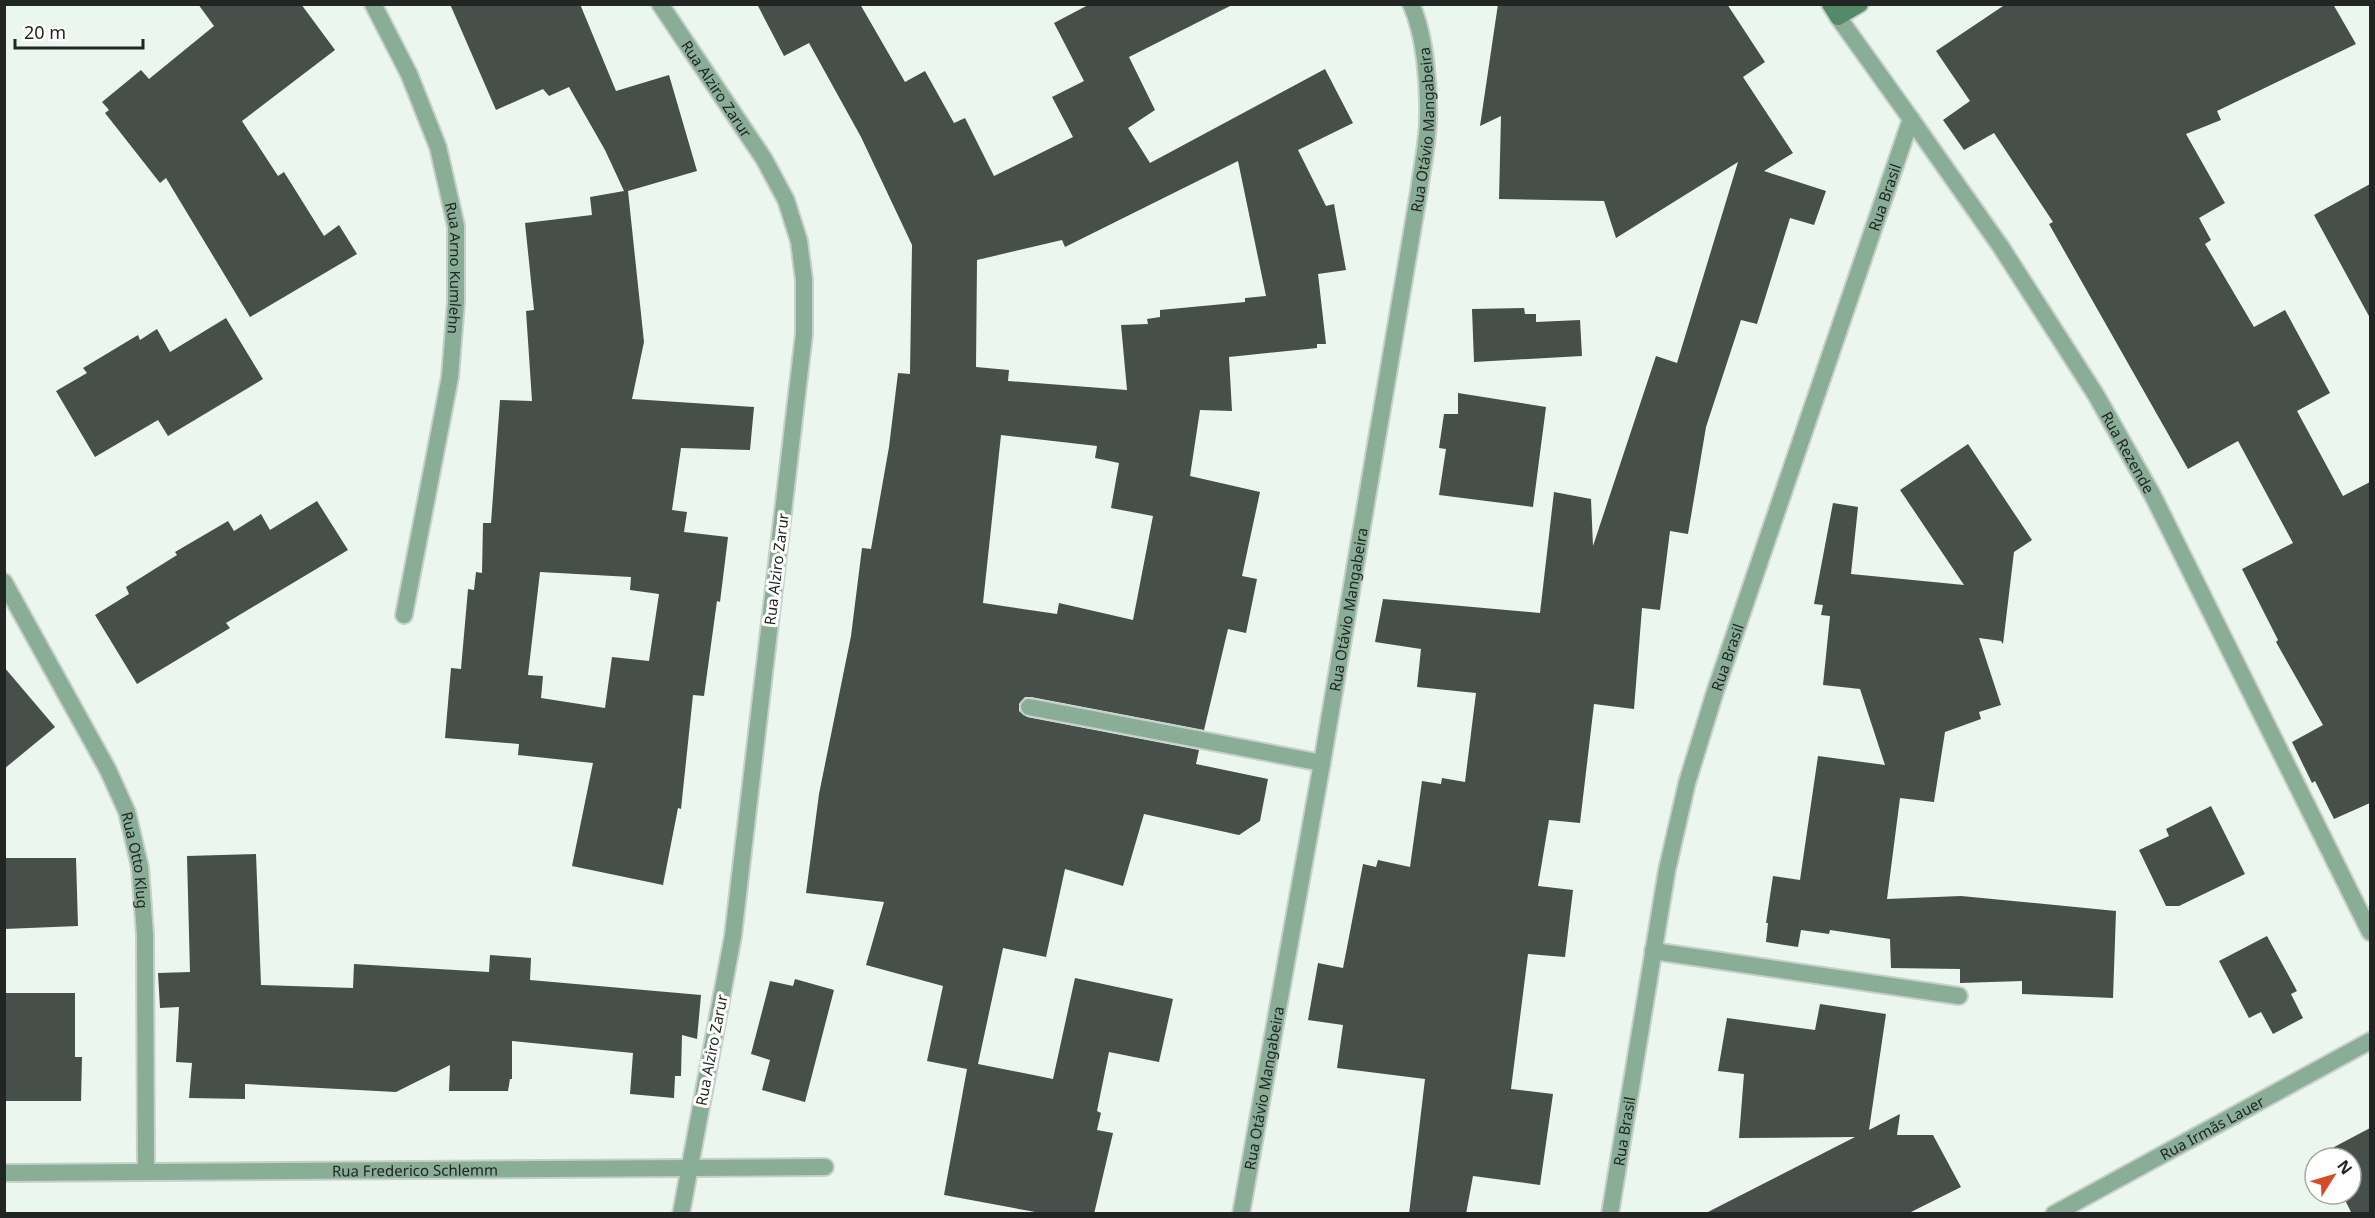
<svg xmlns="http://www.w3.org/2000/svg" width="2375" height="1218" viewBox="0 0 2375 1218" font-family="'Noto Sans',sans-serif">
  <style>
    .building { fill: #464f49; fill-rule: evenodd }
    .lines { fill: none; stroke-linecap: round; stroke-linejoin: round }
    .minor-casing { stroke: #c7d0ca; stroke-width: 20 }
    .tertiary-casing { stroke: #c7d0ca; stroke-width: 20 }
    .secondary-casing { stroke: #c7d0ca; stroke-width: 20 }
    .minor { stroke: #89ad96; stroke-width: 16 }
    .tertiary { stroke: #89ad96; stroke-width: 16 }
    .secondary { stroke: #548a69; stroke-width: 16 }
    .labels { text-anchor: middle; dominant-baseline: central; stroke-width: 6; stroke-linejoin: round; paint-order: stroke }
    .street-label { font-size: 15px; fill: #212523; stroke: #fff }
  </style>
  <rect width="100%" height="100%" fill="#ebf6ef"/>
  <g class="building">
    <path d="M 198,4 L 301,4 L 335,50 L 242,121 L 278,176 L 284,172 L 324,236 L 339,225 L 357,254 L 250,317 L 166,178 L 160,183 L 105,113 L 109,110 L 102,102 L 141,70 L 149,79 L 214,26 Z"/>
    <path d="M 450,4 L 580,4 L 616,91 L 669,75 L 697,171 L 628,191 L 644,342 L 632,399 L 754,407 L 750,450 L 681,448 L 672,510 L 687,512 L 684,532 L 728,537 L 720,602 L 717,601 L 704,696 L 693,695 L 681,809 L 678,808 L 663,885 L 572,866 L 593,763 L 518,755 L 519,744 L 445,738 L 451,668 L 461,669 L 468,589 L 474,590 L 476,572 L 482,573 L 483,523 L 491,523 L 500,400 L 532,401 L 526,311 L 534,310 L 525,223 L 592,215 L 590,197 L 624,191 L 605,150 L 569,87 L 549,96 L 543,89 L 496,110 ZM 540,572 L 631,577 L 630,590 L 659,594 L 649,661 L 612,657 L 605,708 L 541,698 L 543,676 L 528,675 Z"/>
    <path d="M 757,4 L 860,4 L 905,82 L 925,71 L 954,123 L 965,118 L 994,176 L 1073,137 L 1052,97 L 1084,81 L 1054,23 L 1090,4 L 1234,4 L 1129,57 L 1155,110 L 1128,128 L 1150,163 L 1325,69 L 1353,123 L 1298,150 L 1326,206 L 1334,204 L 1346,270 L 1318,274 L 1326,344 L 1317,344 L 1317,348 L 1229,357 L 1232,411 L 1200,410 L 1190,476 L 1260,492 L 1242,576 L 1257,579 L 1246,633 L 1228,629 L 1204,730 L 1031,697 L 1025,697 L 1019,704 L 1019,711 L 1027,717 L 1199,750 L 1196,764 L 1268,779 L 1260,821 L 1239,835 L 1144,814 L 1123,886 L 1065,869 L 1046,957 L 1003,948 L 978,1064 L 1053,1079 L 1075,978 L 1173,999 L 1159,1062 L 1109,1052 L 1097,1111 L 1101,1113 L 1097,1130 L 1113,1133 L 1094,1214 L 1046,1214 L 944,1195 L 967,1069 L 927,1061 L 943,986 L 866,965 L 884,902 L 806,893 L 819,794 L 851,636 L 862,548 L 871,549 L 889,447 L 898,373 L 910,374 L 912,245 L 861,137 L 809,43 L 784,56 ZM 1238,161 L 1266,296 L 1245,298 L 1245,302 L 1160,310 L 1160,317 L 1147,319 L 1148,324 L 1121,325 L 1127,390 L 1008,381 L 1009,370 L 976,367 L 977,260 L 1062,240 L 1065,247 ZM 1001,435 L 1097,446 L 1095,458 L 1119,463 L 1111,508 L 1153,516 L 1133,620 L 1059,603 L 1057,614 L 983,603 Z"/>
    <path d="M 1498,4 L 1727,4 L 1765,62 L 1743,77 L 1793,153 L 1764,171 L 1826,191 L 1814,225 L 1790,218 L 1757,324 L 1741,320 L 1706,427 L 1688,534 L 1670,531 L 1660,610 L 1642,608 L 1634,709 L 1594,704 L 1580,823 L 1549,820 L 1538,886 L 1573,890 L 1565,957 L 1528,954 L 1511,1089 L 1553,1094 L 1540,1185 L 1473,1176 L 1466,1214 L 1409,1214 L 1425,1079 L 1337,1068 L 1343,1025 L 1308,1020 L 1318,963 L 1343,968 L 1363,864 L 1376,867 L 1378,860 L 1410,867 L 1422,781 L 1441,784 L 1442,778 L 1465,782 L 1476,693 L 1417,687 L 1421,649 L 1375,642 L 1383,599 L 1540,613 L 1554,492 L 1591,499 L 1593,546 L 1656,356 L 1677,363 L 1738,162 L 1616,238 L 1604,201 L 1499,199 L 1501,116 L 1480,126 Z"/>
    <path d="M 2006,4 L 2333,4 L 2356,44 L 2217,111 L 2221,120 L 2186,134 L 2225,203 L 2199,218 L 2211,240 L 2205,244 L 2254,327 L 2285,310 L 2330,393 L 2297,411 L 2343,496 L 2370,482 L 2370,803 L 2334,819 L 2315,781 L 2312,783 L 2292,742 L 2323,725 L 2276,642 L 2278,640 L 2242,569 L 2293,543 L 2238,441 L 2188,469 L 2049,224 L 2053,222 L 1994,133 L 1964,150 L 1943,120 L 1970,101 L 1936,51 Z"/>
    <path d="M 2370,184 L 2370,318 L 2314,215 Z"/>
    <path d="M 1524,308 L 1525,314 L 1536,314 L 1536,322 L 1580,320 L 1582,356 L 1474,362 L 1472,309 Z"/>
    <path d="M 226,318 L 263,379 L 168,436 L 158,420 L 95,457 L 56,391 L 87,373 L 83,368 L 138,335 L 140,340 L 157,329 L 170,352 Z"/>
    <path d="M 1458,393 L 1546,407 L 1533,507 L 1439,495 L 1446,449 L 1439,448 L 1444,414 L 1458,414 Z"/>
    <path d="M 1968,444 L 2032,540 L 2014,552 L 2003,644 L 2001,641 L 1979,638 L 2001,705 L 1979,712 L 1981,719 L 1945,732 L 1934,802 L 1900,798 L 1887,899 L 1961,896 L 2116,911 L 2113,998 L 2022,994 L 2022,981 L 1960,983 L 1960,969 L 1891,968 L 1890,939 L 1830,930 L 1829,934 L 1801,930 L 1798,947 L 1766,942 L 1768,923 L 1766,923 L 1773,876 L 1800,880 L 1818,756 L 1885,765 L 1860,689 L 1823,685 L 1830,616 L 1821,615 L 1823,605 L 1814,604 L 1833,503 L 1858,507 L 1851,574 L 1964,585 L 1900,490 Z"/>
    <path d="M 317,501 L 348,550 L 226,623 L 230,628 L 137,684 L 95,615 L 129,594 L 126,587 L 177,555 L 175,552 L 228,521 L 234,531 L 261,514 L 270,530 Z"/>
    <path d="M 4,667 L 55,727 L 4,769 Z"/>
    <path d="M 2211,806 L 2245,874 L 2179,906 L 2166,906 L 2139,850 L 2169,836 L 2166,829 Z"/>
    <path d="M 256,854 L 261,985 L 353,988 L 354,964 L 489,972 L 490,955 L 531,958 L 530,980 L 701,995 L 697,1039 L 682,1035 L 681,1076 L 675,1076 L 674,1098 L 630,1094 L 633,1053 L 512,1041 L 512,1079 L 510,1079 L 508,1091 L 449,1091 L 450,1065 L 396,1092 L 245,1084 L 245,1099 L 189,1098 L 192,1063 L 176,1062 L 179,1007 L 160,1008 L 158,973 L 190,972 L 187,856 Z"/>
    <path d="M 4,858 L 76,858 L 78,926 L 4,929 Z"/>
    <path d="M 2267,936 L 2297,991 L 2291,994 L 2303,1018 L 2273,1034 L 2261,1012 L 2249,1018 L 2219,961 Z"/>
    <path d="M 795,979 L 834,990 L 805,1102 L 762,1090 L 770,1060 L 751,1054 L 770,981 L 793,986 Z"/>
    <path d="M 4,993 L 75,993 L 75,1057 L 82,1057 L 81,1101 L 4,1101 Z"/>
    <path d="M 1820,1004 L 1886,1014 L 1869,1130 L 1900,1114 L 1897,1135 L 1933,1135 L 1961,1187 L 1907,1214 L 1704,1214 L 1855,1137 L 1739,1138 L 1744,1074 L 1718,1071 L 1727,1018 L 1815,1030 Z"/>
    <path d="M 2370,1128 L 2370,1214 L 2352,1214 L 2342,1194 L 2351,1194 L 2351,1158 L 2323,1158 L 2321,1154 Z"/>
  </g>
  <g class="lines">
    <defs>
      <g id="minor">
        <path id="s1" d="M 373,4 L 409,74 L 438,147 L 456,226 L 456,302 L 450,377 L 404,615"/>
        <path id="s2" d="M 660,4 L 764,159 L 786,200 L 799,241 L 804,280 L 804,334 L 733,936 L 681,1214"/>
        <path id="s3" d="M 1911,119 L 2001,247 L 2096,395 L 2153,496 L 2370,932"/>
        <path id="s4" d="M 4,582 L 108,770 L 127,812 L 140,867 L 145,935 L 146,1172"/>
        <path d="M 1029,707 L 1322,763"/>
        <path d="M 1653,951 L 1959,996"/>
        <path id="s5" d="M 4,1173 L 825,1167"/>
        <path id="s6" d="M 1241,1214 L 1322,763 L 1419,191 C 1422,167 1428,142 1428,118 C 1429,84 1425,35 1411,4"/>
        <path id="s7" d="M 2054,1214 L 2370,1041"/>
      </g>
      <g id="tertiary">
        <path id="s8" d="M 1610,1214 L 1667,870 L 1687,783 L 1715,692 L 1911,119 L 1838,17"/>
      </g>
      <path id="secondary" d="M 1830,4 L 1838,17 L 1860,4"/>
    </defs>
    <use href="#minor" class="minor-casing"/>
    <use href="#tertiary" class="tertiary-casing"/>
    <use href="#secondary" class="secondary-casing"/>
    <use href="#minor" class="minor"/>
    <use href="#tertiary" class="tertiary"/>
    <use href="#secondary" class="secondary"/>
  </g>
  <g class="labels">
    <g class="street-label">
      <text stroke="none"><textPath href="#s2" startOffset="102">Rua Alziro Zarur</textPath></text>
      <text stroke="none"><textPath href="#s6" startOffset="1100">Rua Otávio Mangabeira</textPath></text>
      <text stroke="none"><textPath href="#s8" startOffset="1056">Rua Brasil</textPath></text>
      <text stroke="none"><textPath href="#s1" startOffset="280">Rua Arno Kumlehn</textPath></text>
      <text stroke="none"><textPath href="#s3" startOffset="398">Rua Rezende</textPath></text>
      <text transform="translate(776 569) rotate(-83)">Rua Alziro Zarur</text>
      <text stroke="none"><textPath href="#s6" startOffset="614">Rua Otávio Mangabeira</textPath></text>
      <text stroke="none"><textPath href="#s8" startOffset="570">Rua Brasil</textPath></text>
      <text stroke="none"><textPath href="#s4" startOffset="310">Rua Otto Klug</textPath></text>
      <text transform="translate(711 1050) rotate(-79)">Rua Alziro Zarur</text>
      <text stroke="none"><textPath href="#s6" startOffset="128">Rua Otávio Mangabeira</textPath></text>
      <text stroke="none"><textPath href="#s7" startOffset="180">Rua Irmãs Lauer</textPath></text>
      <text stroke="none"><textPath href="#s8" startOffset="84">Rua Brasil</textPath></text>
      <text stroke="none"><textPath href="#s5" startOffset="411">Rua Frederico Schlemm</textPath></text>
    </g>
  </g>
  <rect width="2375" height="1218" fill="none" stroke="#212523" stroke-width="12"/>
  <g transform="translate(2333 1176) rotate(53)"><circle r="28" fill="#ffffff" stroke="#a6a8a7" stroke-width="1.5"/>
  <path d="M0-4.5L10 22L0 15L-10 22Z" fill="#d54c27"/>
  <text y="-9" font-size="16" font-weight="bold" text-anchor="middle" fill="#212523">N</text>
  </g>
  <path d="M15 39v9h128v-9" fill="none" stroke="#212523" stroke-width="3"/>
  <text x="24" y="39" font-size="18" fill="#212523" stroke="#ffffff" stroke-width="4.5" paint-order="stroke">20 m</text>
</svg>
